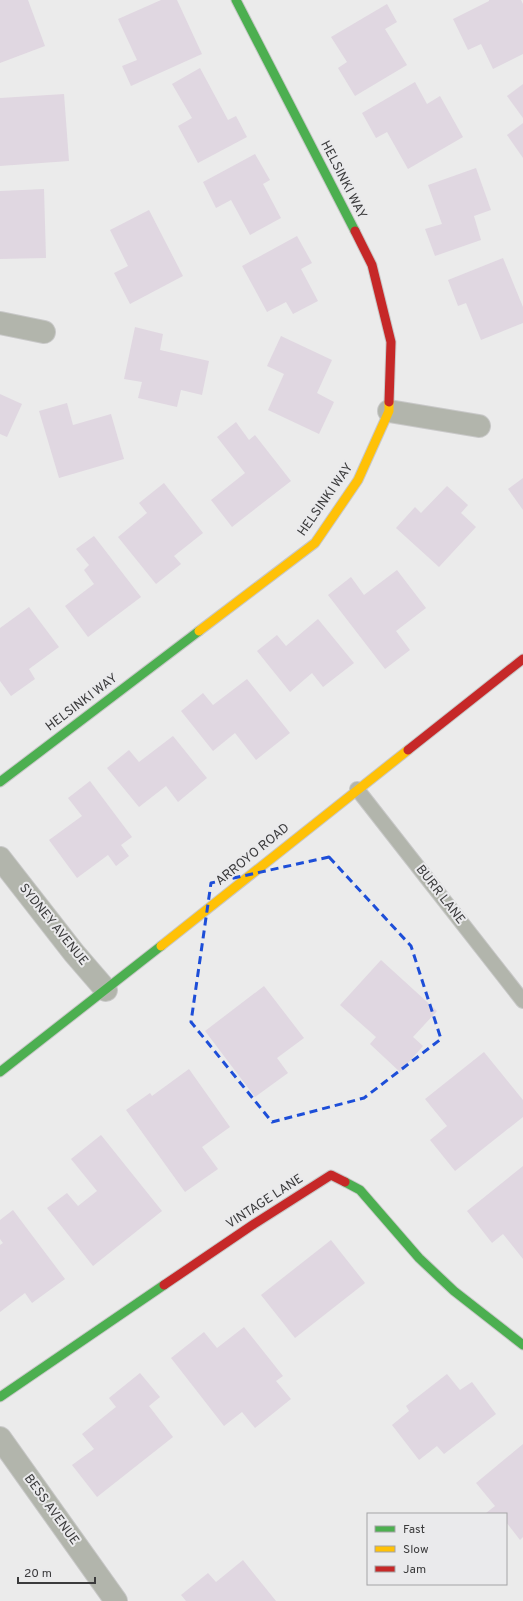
<svg xmlns="http://www.w3.org/2000/svg" width="523" height="1601" viewBox="0 0 523 1601" font-family="Overpass,sans-serif">
  <style>
    .building { fill: #e0d7e1 }
    .lines { fill: none; stroke-linecap: round; stroke-linejoin: round }
    .lane-casing { stroke: #c8c8c8; stroke-width: 16 }
    .street-casing { stroke: #c8c8c8; stroke-width: 24 }
    .fast-casing { stroke: #c8c8c8; stroke-width: 11 }
    .slow-casing { stroke: #c8c8c8; stroke-width: 11 }
    .jam-casing { stroke: #c8c8c8; stroke-width: 11 }
    .lane { stroke: #b2b5ac; stroke-width: 14 }
    .street { stroke: #b2b5ac; stroke-width: 22 }
    .fast { stroke: #4caf50; stroke-width: 9 }
    .slow { stroke: #ffc107; stroke-width: 9 }
    .jam { stroke: #c62828; stroke-width: 9 }
    .marked { fill: none; stroke: #1d4ed8; stroke-width: 3; stroke-dasharray: 8 5; stroke-linejoin: round }
    .labels { text-anchor: middle; dominant-baseline: central; stroke-width: 4; stroke-linejoin: round; paint-order: stroke }
    .street-label { font-size: 13px; fill: #3b3b3c; stroke: #eaeaec }
  </style>
  <rect width="100%" height="100%" fill="#ebebeb"/>
  <g class="building">
    <path d="M 0,0 L 28,0 L 45,46 L 0,63 Z"/>
    <path d="M 161,0 L 177,0 L 202,54 L 131,86 L 122,66 L 137,60 L 118,19 Z"/>
    <path d="M 489,0 L 521,0 L 523,4 L 523,54 L 493,69 L 481,44 L 468,50 L 453,19 L 489,1 Z"/>
    <path d="M 387,4 L 397,22 L 385,29 L 407,65 L 355,96 L 338,68 L 347,62 L 331,37 Z"/>
    <path d="M 200,68 L 228,120 L 236,116 L 247,137 L 198,163 L 178,126 L 192,118 L 172,84 Z"/>
    <path d="M 415,82 L 427,104 L 440,96 L 463,137 L 408,169 L 387,132 L 376,138 L 362,113 Z"/>
    <path d="M 523,84 L 523,118 L 507,96 Z"/>
    <path d="M 64,94 L 69,161 L 0,166 L 0,98 Z"/>
    <path d="M 523,123 L 523,158 L 507,135 Z"/>
    <path d="M 255,154 L 270,180 L 263,184 L 281,218 L 250,235 L 231,200 L 216,208 L 203,182 Z"/>
    <path d="M 476,168 L 491,210 L 474,216 L 481,240 L 435,256 L 425,229 L 442,224 L 428,185 Z"/>
    <path d="M 44,189 L 46,258 L 0,259 L 0,191 Z"/>
    <path d="M 149,210 L 183,276 L 130,304 L 114,273 L 128,266 L 110,230 Z"/>
    <path d="M 297,236 L 312,263 L 301,269 L 318,301 L 293,314 L 286,302 L 267,312 L 242,266 Z"/>
    <path d="M 503,258 L 523,307 L 523,323 L 481,340 L 466,303 L 458,306 L 448,280 Z"/>
    <path d="M 135,327 L 163,334 L 160,350 L 209,361 L 202,395 L 181,390 L 177,407 L 138,398 L 142,382 L 124,379 Z"/>
    <path d="M 281,336 L 332,360 L 317,393 L 334,402 L 319,434 L 268,410 L 284,374 L 267,366 Z"/>
    <path d="M 0,394 L 22,404 L 7,437 L 0,434 Z"/>
    <path d="M 67,403 L 73,425 L 111,414 L 124,459 L 59,478 L 39,411 Z"/>
    <path d="M 236,422 L 249,440 L 255,435 L 291,481 L 232,527 L 211,500 L 245,473 L 217,437 Z"/>
    <path d="M 523,478 L 523,510 L 508,489 Z"/>
    <path d="M 164,483 L 203,533 L 174,556 L 181,564 L 156,584 L 118,537 L 147,513 L 139,503 Z"/>
    <path d="M 447,486 L 468,505 L 461,513 L 476,527 L 439,567 L 396,528 L 415,507 L 421,513 Z"/>
    <path d="M 94,536 L 141,597 L 88,637 L 65,606 L 94,584 L 84,570 L 89,565 L 76,549 Z"/>
    <path d="M 397,570 L 426,608 L 396,631 L 410,650 L 385,669 L 328,595 L 351,577 L 364,595 Z"/>
    <path d="M 29,607 L 59,647 L 29,669 L 35,679 L 11,696 L 0,681 L 0,628 Z"/>
    <path d="M 318,619 L 354,663 L 323,687 L 312,673 L 290,692 L 257,651 L 277,635 L 286,646 Z"/>
    <path d="M 247,679 L 290,733 L 256,760 L 235,733 L 213,751 L 181,711 L 203,693 L 213,705 Z"/>
    <path d="M 173,736 L 207,778 L 178,802 L 166,786 L 139,807 L 107,768 L 129,750 L 139,762 Z"/>
    <path d="M 90,781 L 132,837 L 121,845 L 129,856 L 116,866 L 108,855 L 77,878 L 49,840 L 82,816 L 68,798 Z"/>
    <path d="M 381,960 L 437,1011 L 413,1037 L 423,1046 L 400,1072 L 370,1044 L 376,1037 L 340,1005 Z"/>
    <path d="M 264,986 L 304,1038 L 277,1058 L 288,1073 L 255,1097 L 205,1031 Z"/>
    <path d="M 484,1052 L 523,1100 L 523,1117 L 455,1171 L 430,1140 L 447,1126 L 425,1099 Z"/>
    <path d="M 189,1069 L 230,1127 L 202,1147 L 218,1169 L 185,1192 L 126,1110 L 150,1093 L 152,1096 Z"/>
    <path d="M 101,1135 L 162,1211 L 93,1266 L 47,1208 L 67,1193 L 78,1206 L 97,1191 L 71,1159 Z"/>
    <path d="M 523,1166 L 523,1259 L 503,1234 L 492,1243 L 467,1211 Z"/>
    <path d="M 13,1210 L 65,1279 L 32,1303 L 25,1293 L 0,1312 L 0,1245 L 3,1243 L 0,1239 L 0,1220 Z"/>
    <path d="M 331,1240 L 365,1283 L 295,1338 L 261,1295 Z"/>
    <path d="M 244,1327 L 283,1376 L 276,1381 L 291,1399 L 255,1428 L 242,1412 L 224,1426 L 171,1358 L 204,1332 L 217,1348 Z"/>
    <path d="M 140,1373 L 160,1397 L 149,1406 L 173,1437 L 97,1497 L 72,1465 L 94,1449 L 82,1434 L 116,1407 L 109,1398 Z"/>
    <path d="M 447,1374 L 460,1390 L 472,1382 L 496,1414 L 444,1454 L 437,1446 L 419,1460 L 392,1425 L 409,1411 L 406,1406 Z"/>
    <path d="M 523,1444 L 523,1537 L 520,1540 L 506,1522 L 506,1514 L 487,1514 L 486,1513 L 495,1506 L 476,1483 Z"/>
    <path d="M 243,1560 L 276,1601 L 186,1601 L 181,1595 L 208,1573 L 216,1582 Z"/>
  </g>
  <g class="lines">
    <defs>
      <path id="lane" d="M 357,789 L 523,1001"/>
      <g id="street">
        <path d="M 0,323 L 44,332"/>
        <path d="M 389,411 L 479,426"/>
        <path d="M 0,858 L 74,953 L 106,990"/>
        <path d="M 0,1438 L 116,1601"/>
      </g>
      <g id="fast">
        <path d="M 236,0 L 355,231"/>
        <path d="M 0,782 L 199,631"/>
        <path d="M 0,1072 L 161,946"/>
        <path d="M 345,1182 L 360,1190 L 419,1258 L 454,1291 L 523,1345"/>
        <path d="M 0,1397 L 164,1285"/>
      </g>
      <g id="slow">
        <path d="M 199,631 L 315,543 L 358,480 L 389,411 L 389,402"/>
        <path d="M 161,946 L 408,750"/>
      </g>
      <g id="jam">
        <path d="M 355,231 L 372,265 L 391,342 L 389,402"/>
        <path d="M 408,750 L 523,659"/>
        <path d="M 164,1285 L 254,1224 L 331,1175 L 345,1182"/>
      </g>
    </defs>
    <use href="#lane" class="lane-casing"/>
    <use href="#street" class="street-casing"/>
    <use href="#fast" class="fast-casing"/>
    <use href="#slow" class="slow-casing"/>
    <use href="#jam" class="jam-casing"/>
    <use href="#lane" class="lane"/>
    <use href="#street" class="street"/>
    <use href="#fast" class="fast"/>
    <use href="#slow" class="slow"/>
    <use href="#jam" class="jam"/>
  </g>
  <path class="marked" d="M 329,857 L 411,946 L 441,1039 L 364,1098 L 272,1122 L 191,1022 L 211,883 Z"/>
  <g class="labels">
    <g class="street-label">
      <text transform="translate(343 180) rotate(63)">HELSINKI WAY</text>
      <text transform="translate(326 500) rotate(-55)">HELSINKI WAY</text>
      <text transform="translate(82 703) rotate(-37)">HELSINKI WAY</text>
      <text transform="translate(253 855) rotate(-39)">ARROYO ROAD</text>
      <text transform="translate(440 895) rotate(52)">BURR LANE</text>
      <text transform="translate(53 925) rotate(51)">SYDNEY AVENUE</text>
      <text transform="translate(265 1202) rotate(-33)">VINTAGE LANE</text>
      <text transform="translate(51 1510) rotate(54)">BESS AVENUE</text>
    </g>
  </g>
  <rect x="367" y="1513" width="140" height="72" fill="#eaeaec" stroke="#a4a4a6"/>
  <rect x="375" y="1526" width="20" height="6" fill="#4caf50" stroke="#a4a4a6"/>
  <text x="403" y="1533" font-size="12" fill="#3b3b3c">Fast</text>
  <rect x="375" y="1546" width="20" height="6" fill="#ffc107" stroke="#a4a4a6"/>
  <text x="403" y="1553" font-size="12" fill="#3b3b3c">Slow</text>
  <rect x="375" y="1566" width="20" height="6" fill="#c62828" stroke="#a4a4a6"/>
  <text x="403" y="1573" font-size="12" fill="#3b3b3c">Jam</text>
  <path d="M18 1577v6h77v-6" fill="none" stroke="#3b3b3c" stroke-width="2"/>
  <text x="24" y="1577" font-size="12" fill="#3b3b3c" stroke="#eaeaec" stroke-width="3" paint-order="stroke">20 m</text>
</svg>
